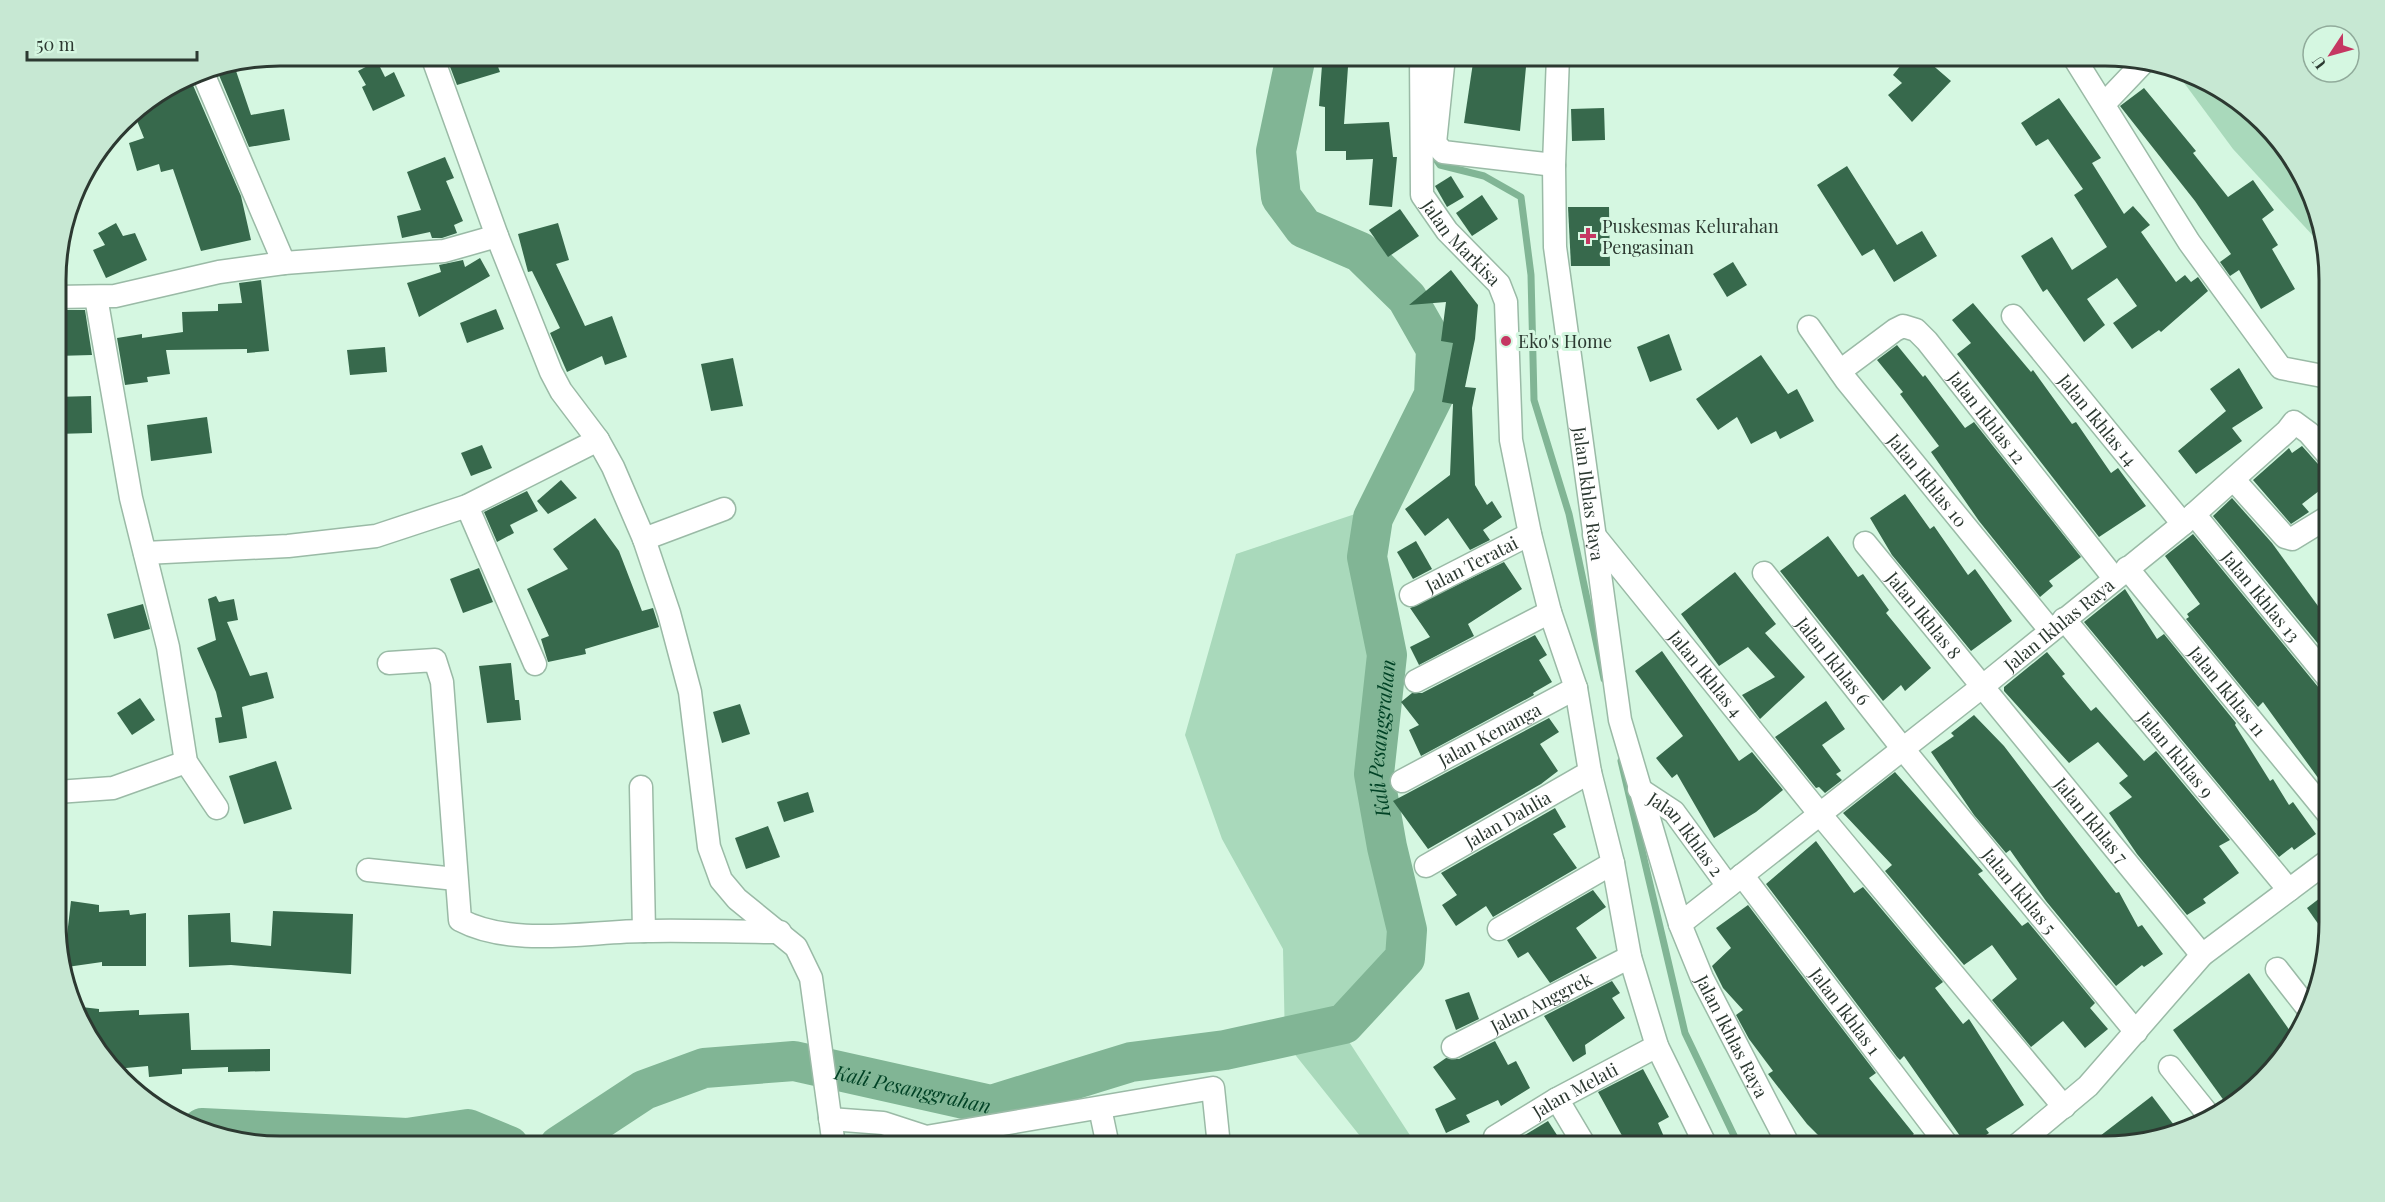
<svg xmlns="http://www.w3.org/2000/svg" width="2385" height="1202" viewBox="0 0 2385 1202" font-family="'Playfair Display',serif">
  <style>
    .green { fill: #a9d9bb }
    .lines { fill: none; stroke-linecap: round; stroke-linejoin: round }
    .stream { stroke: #81b595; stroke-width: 7 }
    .river { stroke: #81b595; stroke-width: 40 }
    .building { fill: #37694c }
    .minor-casing { stroke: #9abaa6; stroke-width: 25 }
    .minor { stroke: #fff; stroke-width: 22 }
    .poi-dot { fill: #c53762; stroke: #d5f7e1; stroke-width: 2 }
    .labels { text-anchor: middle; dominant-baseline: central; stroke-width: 6; stroke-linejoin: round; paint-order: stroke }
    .poi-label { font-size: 18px; fill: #2c3931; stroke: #d5f7e1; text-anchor: start }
    .street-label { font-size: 18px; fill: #2c3931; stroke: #d5f7e1 }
    .water-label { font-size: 20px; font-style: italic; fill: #004225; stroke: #d5f7e1 }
    .rim { fill: none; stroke: #2c3931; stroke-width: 3 }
  </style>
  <rect width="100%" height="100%" fill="#d5f7e1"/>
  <g class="green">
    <path d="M 2176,72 L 2204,79 L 2283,144 L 2313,194 L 2328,252 L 2233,149 Z"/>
    <path d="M 1379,506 L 1359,560 L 1390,642 L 1387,711 L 1378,802 L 1402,917 L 1394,988 L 1342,1031 L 1417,1146 L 1368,1146 L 1285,1042 L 1283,949 L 1222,839 L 1185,735 L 1236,554 Z"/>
  </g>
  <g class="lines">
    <g class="stream">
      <path d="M 1433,155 L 1440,165 L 1484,176 L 1521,197 L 1531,275 L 1534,400 L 1569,514 L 1604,679"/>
      <path d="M 1621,761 L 1685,1033 L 1739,1146"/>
    </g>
    <g class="river">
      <path d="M 202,1128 L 407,1138 L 468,1129 L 509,1146"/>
      <path id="s1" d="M 559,1146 L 644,1090 L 704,1068 L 794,1061 L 991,1105 L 1131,1062 L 1225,1050 L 1344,1024 L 1405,958 L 1407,930 L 1387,847 L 1374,774 L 1387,655 L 1367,557 L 1373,518 L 1434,395 L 1436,349 L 1407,298 L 1360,252 L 1304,228 L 1281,197 L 1276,151 L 1296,56"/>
    </g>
  </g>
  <g class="building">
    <path d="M 475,56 L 494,56 L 500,72 L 457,85 L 449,64 Z"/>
    <path d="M 1474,56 L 1527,56 L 1520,131 L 1464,123 Z"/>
    <path d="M 1894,56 L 1922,56 L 1951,81 L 1912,122 L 1888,95 L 1902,83 L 1893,75 L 1901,65 Z"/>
    <path d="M 377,61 L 385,77 L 394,72 L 405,96 L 373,111 L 362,87 L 366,85 L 358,71 Z"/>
    <path d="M 234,65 L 251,115 L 284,109 L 290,140 L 249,147 L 216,68 Z"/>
    <path d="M 1322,65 L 1348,67 L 1344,124 L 1389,122 L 1393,157 L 1397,157 L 1392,207 L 1369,205 L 1373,159 L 1346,160 L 1346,151 L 1325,151 L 1325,107 L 1319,106 Z"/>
    <path d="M 189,76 L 241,196 L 251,240 L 201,251 L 173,169 L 161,172 L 159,164 L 137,171 L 129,143 L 144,138 L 133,111 Z"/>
    <path d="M 2144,88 L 2196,151 L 2193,153 L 2228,197 L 2253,180 L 2274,210 L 2262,219 L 2278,245 L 2272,249 L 2295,289 L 2261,309 L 2239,270 L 2230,276 L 2220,262 L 2231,254 L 2195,201 L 2120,106 Z"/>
    <path d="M 2059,98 L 2101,158 L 2092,163 L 2124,214 L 2133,206 L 2150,225 L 2141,232 L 2176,282 L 2185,275 L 2191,282 L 2198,277 L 2208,291 L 2161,332 L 2159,330 L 2132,349 L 2113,323 L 2137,306 L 2117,278 L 2087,299 L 2105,325 L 2084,342 L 2047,289 L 2043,292 L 2021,256 L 2052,237 L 2072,270 L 2107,247 L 2074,195 L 2083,189 L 2048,139 L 2036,146 L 2021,123 Z"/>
    <path d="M 1604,108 L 1605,140 L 1572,141 L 1571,109 Z"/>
    <path d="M 445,157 L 454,178 L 446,181 L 463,221 L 454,225 L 457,233 L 442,238 L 432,238 L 430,232 L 402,238 L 397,216 L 421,210 L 407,172 Z"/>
    <path d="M 1847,166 L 1897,245 L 1922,231 L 1937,256 L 1894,282 L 1874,249 L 1862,256 L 1817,185 Z"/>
    <path d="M 1451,176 L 1464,197 L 1447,207 L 1435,186 Z"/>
    <path d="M 1482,195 L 1498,219 L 1472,236 L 1456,213 Z"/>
    <path d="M 1568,207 L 1609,207 L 1610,266 L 1571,266 Z"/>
    <path d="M 1400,209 L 1419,236 L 1388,257 L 1369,230 Z"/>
    <path d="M 116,223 L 123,236 L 135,233 L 147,260 L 106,278 L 93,250 L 105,245 L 98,233 Z"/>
    <path d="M 558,223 L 569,260 L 556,264 L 585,326 L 612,316 L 627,357 L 605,365 L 602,356 L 567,372 L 550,333 L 560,328 L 532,271 L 528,272 L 518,234 Z"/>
    <path d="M 480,258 L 490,276 L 419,317 L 407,283 L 441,272 L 439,265 L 463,260 L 465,267 Z"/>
    <path d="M 1733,262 L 1747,285 L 1727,297 L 1713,274 Z"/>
    <path d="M 1451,270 L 1478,305 L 1475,339 L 1465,387 L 1476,388 L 1472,408 L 1475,485 L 1487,505 L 1492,501 L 1502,517 L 1483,530 L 1490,540 L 1470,550 L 1448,518 L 1425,536 L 1405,509 L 1450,475 L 1453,404 L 1442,402 L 1453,343 L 1441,341 L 1446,302 L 1409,305 Z"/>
    <path d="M 261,280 L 269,351 L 247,353 L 247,349 L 166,350 L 170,374 L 147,377 L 148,382 L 125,385 L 117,338 L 142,334 L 142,338 L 183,332 L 182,312 L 218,311 L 218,304 L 242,303 L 239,283 Z"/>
    <path d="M 1973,303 L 2031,372 L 2033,370 L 2072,424 L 2076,422 L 2111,473 L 2118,468 L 2146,506 L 2099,537 L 1957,354 L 1971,343 L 1952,320 Z"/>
    <path d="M 496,309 L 504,329 L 467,343 L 460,323 Z"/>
    <path d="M 56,310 L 85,310 L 92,355 L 56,356 Z"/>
    <path d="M 1669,334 L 1682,370 L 1650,382 L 1637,347 Z"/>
    <path d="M 1897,345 L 1923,377 L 1925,375 L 1965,428 L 1974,422 L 2081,557 L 2049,581 L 2053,586 L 2040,597 L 1979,521 L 1931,452 L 1939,446 L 1900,394 L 1903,392 L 1877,360 Z"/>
    <path d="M 385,347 L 387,372 L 350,375 L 347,350 Z"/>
    <path d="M 1761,355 L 1788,394 L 1797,389 L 1814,421 L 1780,439 L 1776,431 L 1751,444 L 1737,417 L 1718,430 L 1696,399 Z"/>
    <path d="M 733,358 L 743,406 L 711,411 L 701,364 Z"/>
    <path d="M 2239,368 L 2263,408 L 2232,428 L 2242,441 L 2196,474 L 2178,451 L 2226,411 L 2210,389 Z"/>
    <path d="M 91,396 L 92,433 L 56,434 L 56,397 Z"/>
    <path d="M 207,417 L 212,453 L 151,461 L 147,425 Z"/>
    <path d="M 482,445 L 492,468 L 471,476 L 461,453 Z"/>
    <path d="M 2302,446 L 2318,464 L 2328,468 L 2328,484 L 2302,504 L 2309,512 L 2291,524 L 2253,480 L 2289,448 L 2292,453 Z"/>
    <path d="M 561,480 L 577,498 L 548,514 L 537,501 Z"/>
    <path d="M 527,491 L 538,511 L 510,525 L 514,533 L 497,542 L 484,512 Z"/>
    <path d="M 1905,494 L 1930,529 L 1934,526 L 1968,575 L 1975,569 L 2012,621 L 1971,651 L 1892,555 L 1870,518 Z"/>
    <path d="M 2232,498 L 2272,543 L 2329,621 L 2329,657 L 2213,516 Z"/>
    <path d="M 595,518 L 619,551 L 642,611 L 653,608 L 659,627 L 585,649 L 586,654 L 548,662 L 541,639 L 549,636 L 527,589 L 568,569 L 553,549 Z"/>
    <path d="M 2193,534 L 2319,688 L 2329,692 L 2329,793 L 2263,702 L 2258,707 L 2186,619 L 2189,617 L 2187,614 L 2200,604 L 2165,556 Z"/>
    <path d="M 1828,536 L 1858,577 L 1863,574 L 1889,610 L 1886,613 L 1931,668 L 1905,691 L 1901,685 L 1883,701 L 1780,571 Z"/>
    <path d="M 1416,541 L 1432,569 L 1413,579 L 1397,552 Z"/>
    <path d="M 1504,562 L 1522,589 L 1468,624 L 1474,636 L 1419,665 L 1410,647 L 1430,637 L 1410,608 Z"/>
    <path d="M 479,568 L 493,602 L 463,613 L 450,579 Z"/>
    <path d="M 1735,572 L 1776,624 L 1765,633 L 1805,677 L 1760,719 L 1742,695 L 1775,677 L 1748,647 L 1719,666 L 1681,614 Z"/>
    <path d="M 2125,589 L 2157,639 L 2164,634 L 2236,723 L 2235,725 L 2270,781 L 2273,779 L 2289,805 L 2293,802 L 2316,834 L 2294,850 L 2292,847 L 2279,857 L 2084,622 Z"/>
    <path d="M 216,596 L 219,602 L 234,599 L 238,620 L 227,622 L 250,676 L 267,672 L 274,698 L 242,707 L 247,738 L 219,743 L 215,718 L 222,717 L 216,692 L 197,648 L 216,640 L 208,599 Z"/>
    <path d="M 143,604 L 150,629 L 114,639 L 107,614 Z"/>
    <path d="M 1535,635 L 1547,655 L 1539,660 L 1552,682 L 1533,693 L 1534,695 L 1421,756 L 1409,730 L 1419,725 L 1401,702 L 1412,693 L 1422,693 Z"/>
    <path d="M 1662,651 L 1739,761 L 1752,752 L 1783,790 L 1756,812 L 1714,838 L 1677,774 L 1672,778 L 1656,758 L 1683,736 L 1635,671 Z"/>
    <path d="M 2047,652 L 2065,674 L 2062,676 L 2091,711 L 2096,707 L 2144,761 L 2156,751 L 2230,840 L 2219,846 L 2239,873 L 2203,899 L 2206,903 L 2187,915 L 2137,854 L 2109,813 L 2132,797 L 2119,783 L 2128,776 L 2098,742 L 2069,763 L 2004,691 L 2004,687 Z"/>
    <path d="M 511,663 L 515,700 L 519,700 L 521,720 L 487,723 L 479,666 Z"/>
    <path d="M 140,698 L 155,720 L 132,735 L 117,713 Z"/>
    <path d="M 1826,701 L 1845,729 L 1822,745 L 1841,771 L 1836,774 L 1842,780 L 1825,793 L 1819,787 L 1816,788 L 1775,737 Z"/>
    <path d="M 740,704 L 750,734 L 722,743 L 713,712 Z"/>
    <path d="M 1974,715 L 2004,746 L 2116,893 L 2119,892 L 2138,927 L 2142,925 L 2163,954 L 2144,967 L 2142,965 L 2116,986 L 2046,901 L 2010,850 L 2006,853 L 1974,815 L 1931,752 L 1954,736 L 1951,733 Z"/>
    <path d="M 1549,718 L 1559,732 L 1540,744 L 1558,771 L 1541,784 L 1428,849 L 1393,801 Z"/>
    <path d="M 276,761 L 292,809 L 244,824 L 229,776 Z"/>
    <path d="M 1895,772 L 1983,871 L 1978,874 L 2022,926 L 2028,922 L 2095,1003 L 2090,1008 L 2108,1029 L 2085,1048 L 2063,1021 L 2031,1047 L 1992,1000 L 2017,979 L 1992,945 L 1964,965 L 1885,871 L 1892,865 L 1843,813 Z"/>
    <path d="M 808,792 L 814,812 L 784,822 L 777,802 Z"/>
    <path d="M 1555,808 L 1566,827 L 1553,834 L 1577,868 L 1493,917 L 1486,906 L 1456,926 L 1442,905 L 1457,895 L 1441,873 Z"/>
    <path d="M 768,826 L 780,857 L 746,869 L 735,838 Z"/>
    <path d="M 1816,841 L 1854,893 L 1863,887 L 1943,982 L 1935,988 L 1963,1024 L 1969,1019 L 2024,1105 L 1986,1129 L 1989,1133 L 1970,1146 L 1967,1146 L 1904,1056 L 1900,1060 L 1897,1057 L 1766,884 Z"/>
    <path d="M 1593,890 L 1606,907 L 1576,928 L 1597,958 L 1550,983 L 1528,952 L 1518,958 L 1507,940 Z"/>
    <path d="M 2329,891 L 2330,922 L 2326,935 L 2307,908 Z"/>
    <path d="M 71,901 L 99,905 L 99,912 L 129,910 L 130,915 L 146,913 L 146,966 L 102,966 L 102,962 L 67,967 L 64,944 L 66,944 Z"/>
    <path d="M 1748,905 L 1876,1073 L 1869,1078 L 1914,1134 L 1899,1146 L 1829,1146 L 1807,1124 L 1768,1074 L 1773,1071 L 1749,1039 L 1736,1015 L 1743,1010 L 1723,988 L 1712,966 L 1731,948 L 1716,928 Z"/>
    <path d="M 273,911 L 353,914 L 351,974 L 231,965 L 189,967 L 188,915 L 230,913 L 231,942 L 271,946 Z"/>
    <path d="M 2249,973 L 2295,1038 L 2274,1070 L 2230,1109 L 2173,1030 Z"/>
    <path d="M 1612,981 L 1620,993 L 1612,998 L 1625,1018 L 1585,1045 L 1586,1054 L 1573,1062 L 1544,1016 Z"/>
    <path d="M 1469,992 L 1479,1019 L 1456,1030 L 1445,1000 Z"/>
    <path d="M 72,1006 L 99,1009 L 99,1012 L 139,1010 L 139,1015 L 189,1013 L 191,1050 L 270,1049 L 270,1071 L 228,1072 L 228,1067 L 182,1069 L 182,1074 L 149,1077 L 148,1066 L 115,1069 L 102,1058 Z"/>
    <path d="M 1495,1041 L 1508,1065 L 1516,1061 L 1530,1088 L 1501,1106 L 1498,1100 L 1466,1115 L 1470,1122 L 1446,1133 L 1435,1109 L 1456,1099 L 1433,1067 L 1446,1058 L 1459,1059 Z"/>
    <path d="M 1643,1069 L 1669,1117 L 1658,1123 L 1668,1146 L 1636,1146 L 1632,1137 L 1625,1141 L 1598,1092 Z"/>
    <path d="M 2152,1096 L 2180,1133 L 2119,1146 L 2087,1146 Z"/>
    <path d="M 1548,1121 L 1564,1146 L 1523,1146 L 1518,1139 Z"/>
  </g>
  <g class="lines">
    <defs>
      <g id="minor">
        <path d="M 432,56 L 497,236 L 551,372 L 561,391 L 598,440 L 613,467 L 644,539 L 669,613 L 690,692 L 709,847 L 721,880 L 737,899 L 796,947 L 811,978 L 834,1146"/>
        <path id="s2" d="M 1421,56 L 1422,195 L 1447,231 L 1499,284 L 1506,302 L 1511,440 L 1530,534 L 1550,612 L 1576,688 L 1590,772 L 1613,863 L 1630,957 L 1657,1046 L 1706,1146"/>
        <path d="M 1444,56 L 1435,143 L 1443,152 L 1554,165"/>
        <path id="s3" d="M 1558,56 L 1554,165 L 1555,247 L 1620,720 L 1680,924 L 1702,978 L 1789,1146"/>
        <path d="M 2073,56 L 2189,242 L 2281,368 L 2328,377"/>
        <path d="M 202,71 L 284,263"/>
        <path d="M 2104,104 L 2142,64"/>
        <path d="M 56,297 L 115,296 L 219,272 L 284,263 L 444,251 L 497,236"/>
        <path d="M 96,297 L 131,498 L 168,647 L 186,762 L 217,808"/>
        <path id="s4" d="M 2013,316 L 2183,524"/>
        <path id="s5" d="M 1809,327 L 1846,380 L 2050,630"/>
        <path id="s6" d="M 1840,371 L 1895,330 L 1903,326 L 1916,330 L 1927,341 L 2114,578"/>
        <path d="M 2234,480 L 2285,537 L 2292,539 L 2328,517"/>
        <path d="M 467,506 L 535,664"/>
        <path id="s7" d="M 2194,514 L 2329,679"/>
        <path id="s8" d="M 1594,535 L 1819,813 L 2064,1107"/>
        <path d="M 644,539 L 724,509"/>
        <path id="s9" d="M 1865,543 L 2202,955"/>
        <path d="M 145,553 L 288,546 L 376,536 L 467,506 L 598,440"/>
        <path id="s10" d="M 2127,568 L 2329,815"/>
        <path id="s11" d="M 1764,573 L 1903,749 L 2136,1032"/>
        <path id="s12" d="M 1411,595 L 1530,534"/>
        <path id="s13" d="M 2064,619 L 2289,890"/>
        <path d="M 389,663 L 435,660 L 442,682 L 460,920 C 513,948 589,931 646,931 C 691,930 735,932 780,932"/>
        <path d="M 1416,681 L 1550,612"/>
        <path id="s14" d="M 1402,781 L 1576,688"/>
        <path d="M 641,787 L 644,931"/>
        <path id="s15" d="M 1639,789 L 1674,812 L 1728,886"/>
        <path d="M 57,792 L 113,788 L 186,762"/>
        <path id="s16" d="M 1426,866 L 1590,772"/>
        <path d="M 368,870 L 456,879"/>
        <path id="s17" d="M 1742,875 L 1948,1146"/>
        <path id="s18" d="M 1680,924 L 1983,686 L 2183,524 L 2287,431 L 2294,422 L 2309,433 L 2328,455"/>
        <path d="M 1499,929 L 1613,863"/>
        <path d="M 2277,969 L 2309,1010"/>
        <path id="s19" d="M 1453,1047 L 1630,957"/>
        <path d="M 2170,1067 L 2211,1118"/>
        <path d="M 1557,1099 L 1585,1146"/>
        <path d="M 1100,1108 L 1108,1146"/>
        <path d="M 830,1119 L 883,1123 L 926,1137 L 1213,1088 L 1219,1146"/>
        <path id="s20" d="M 1495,1137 L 1557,1099 L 1657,1046"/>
        <path d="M 2016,1146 L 2088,1086 L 2202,955 L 2329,860"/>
      </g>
    </defs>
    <use href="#minor" class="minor-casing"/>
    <use href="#minor" class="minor"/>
  </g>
  <g class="poi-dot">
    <path d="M1585 227h6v6h6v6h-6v6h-6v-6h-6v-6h6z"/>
    <circle cx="1506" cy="341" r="6"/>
  </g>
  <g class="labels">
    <g class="poi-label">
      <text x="1602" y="226">Puskesmas Kelurahan<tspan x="1602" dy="21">Pengasinan</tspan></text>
      <text x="1518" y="341">Eko's Home</text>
    </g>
    <g class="street-label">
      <text stroke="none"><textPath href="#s2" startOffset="201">Jalan Markisa</textPath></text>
      <text stroke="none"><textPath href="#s6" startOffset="204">Jalan Ikhlas 12</textPath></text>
      <text stroke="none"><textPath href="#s4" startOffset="134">Jalan Ikhlas 14</textPath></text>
      <text stroke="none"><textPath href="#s5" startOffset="194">Jalan Ikhlas 10</textPath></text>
      <text stroke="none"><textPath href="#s3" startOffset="440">Jalan Ikhlas Raya</textPath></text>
      <text stroke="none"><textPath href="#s12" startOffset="68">Jalan Teratai</textPath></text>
      <text stroke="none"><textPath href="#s7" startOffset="106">Jalan Ikhlas 13</textPath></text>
      <text stroke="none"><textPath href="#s9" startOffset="93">Jalan Ikhlas 8</textPath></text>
      <text stroke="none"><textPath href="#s18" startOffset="483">Jalan Ikhlas Raya</textPath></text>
      <text stroke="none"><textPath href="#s11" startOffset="112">Jalan Ikhlas 6</textPath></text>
      <text stroke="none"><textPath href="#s8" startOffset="178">Jalan Ikhlas 4</textPath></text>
      <text stroke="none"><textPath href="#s10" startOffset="159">Jalan Ikhlas 11</textPath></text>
      <text stroke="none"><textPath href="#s14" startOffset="99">Jalan Kenanga</textPath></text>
      <text stroke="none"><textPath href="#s13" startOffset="176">Jalan Ikhlas 9</textPath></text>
      <text stroke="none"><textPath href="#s16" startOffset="94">Jalan Dahlia</textPath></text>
      <text stroke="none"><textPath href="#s9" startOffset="358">Jalan Ikhlas 7</textPath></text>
      <text stroke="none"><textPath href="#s15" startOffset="66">Jalan Ikhlas 2</textPath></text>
      <text stroke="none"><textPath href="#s11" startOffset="408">Jalan Ikhlas 5</textPath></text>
      <text stroke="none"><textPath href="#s19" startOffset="99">Jalan Anggrek</textPath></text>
      <text stroke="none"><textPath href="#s17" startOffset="171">Jalan Ikhlas 1</textPath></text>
      <text stroke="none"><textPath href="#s3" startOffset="1005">Jalan Ikhlas Raya</textPath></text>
      <text stroke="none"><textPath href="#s20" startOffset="93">Jalan Melati</textPath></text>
    </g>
    <g class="water-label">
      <text stroke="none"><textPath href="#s1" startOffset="1134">Kali Pesanggrahan</textPath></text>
      <text stroke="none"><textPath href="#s1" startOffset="378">Kali Pesanggrahan</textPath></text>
    </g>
  </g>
  <path d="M0 0H2385V1202H0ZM280 66H2105A214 214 0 0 1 2319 280V922A214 214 0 0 1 2105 1136H280A214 214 0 0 1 66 922V280A214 214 0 0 1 280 66Z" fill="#c7e8d3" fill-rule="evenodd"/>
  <path class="rim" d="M280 66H2105A214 214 0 0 1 2319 280V922A214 214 0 0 1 2105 1136H280A214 214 0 0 1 66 922V280A214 214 0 0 1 280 66Z"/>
  <g transform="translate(2331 54) rotate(234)"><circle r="28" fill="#d5f7e1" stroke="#91ab9b" stroke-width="1.5"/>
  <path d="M0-4.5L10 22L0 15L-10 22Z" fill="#c53762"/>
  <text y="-9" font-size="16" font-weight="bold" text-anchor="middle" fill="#2c3931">U</text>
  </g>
  <path d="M27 51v9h170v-9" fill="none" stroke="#2c3931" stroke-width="3"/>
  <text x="36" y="51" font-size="18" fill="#2c3931" stroke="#d5f7e1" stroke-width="4.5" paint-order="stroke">50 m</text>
</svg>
